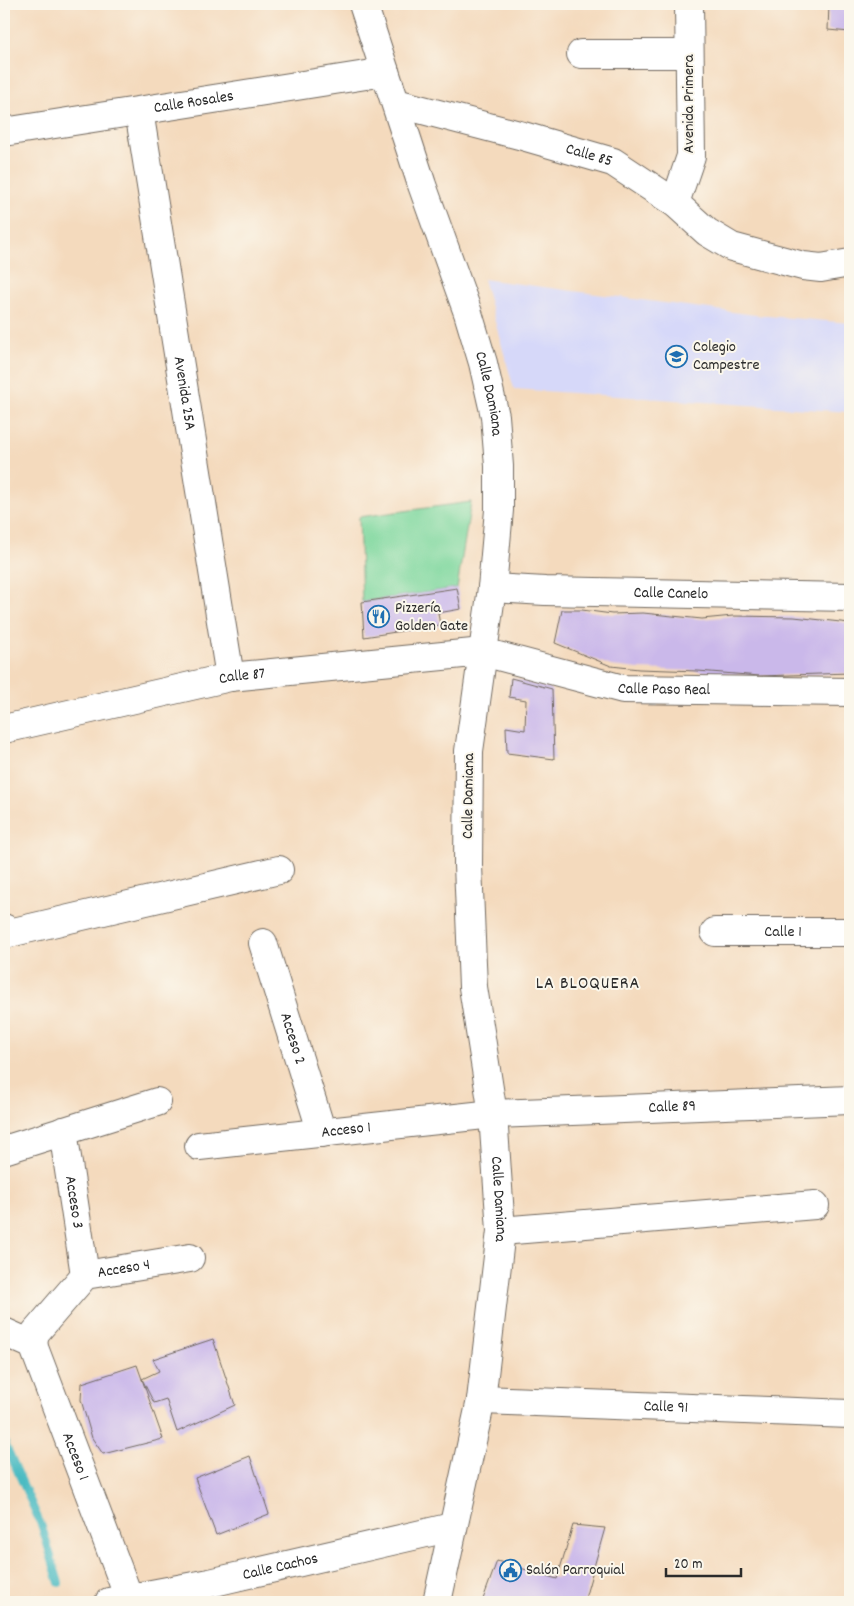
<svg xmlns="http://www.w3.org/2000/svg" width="854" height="1606" viewBox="0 0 854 1606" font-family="Dekko,sans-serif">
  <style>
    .built { fill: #d6d8f9 }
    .green { fill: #7dd79d; stroke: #548164 }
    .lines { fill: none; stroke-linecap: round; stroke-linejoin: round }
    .stream { stroke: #4cbbc2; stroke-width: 8 }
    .building { fill: #cab8ea }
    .street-casing { stroke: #71685e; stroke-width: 30 }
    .secondary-casing { stroke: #71685e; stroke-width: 30 }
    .street { stroke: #fff; stroke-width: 28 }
    .secondary { stroke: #fff; stroke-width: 28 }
    .labels { text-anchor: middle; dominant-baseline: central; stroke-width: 4; stroke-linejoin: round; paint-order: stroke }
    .street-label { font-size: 16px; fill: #2b2b2b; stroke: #fbf7ec }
    .poi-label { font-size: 16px; fill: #2b2b2b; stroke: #fbf7ec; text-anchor: start }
    .neighbourhood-label { font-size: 18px; letter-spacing: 1px; fill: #2b2b2b; stroke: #fbf7ec }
  </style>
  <rect width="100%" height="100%" fill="#fbf7ec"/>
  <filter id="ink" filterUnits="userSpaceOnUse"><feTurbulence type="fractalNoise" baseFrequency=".02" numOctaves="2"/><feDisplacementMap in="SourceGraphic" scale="10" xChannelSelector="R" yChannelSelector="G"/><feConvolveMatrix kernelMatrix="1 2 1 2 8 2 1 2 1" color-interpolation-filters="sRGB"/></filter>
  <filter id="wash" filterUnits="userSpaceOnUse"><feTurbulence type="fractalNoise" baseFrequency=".0096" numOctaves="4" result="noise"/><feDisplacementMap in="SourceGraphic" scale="20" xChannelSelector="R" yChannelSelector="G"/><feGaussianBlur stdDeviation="1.12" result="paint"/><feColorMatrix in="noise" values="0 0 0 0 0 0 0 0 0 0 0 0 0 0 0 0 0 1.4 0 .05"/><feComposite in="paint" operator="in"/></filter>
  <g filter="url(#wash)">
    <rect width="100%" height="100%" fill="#f4dabd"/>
    <path class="built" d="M 483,279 L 755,315 L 850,323 L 850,412 L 514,389 Z"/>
    <path class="green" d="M 471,502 L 457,588 L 362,602 L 359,517 Z"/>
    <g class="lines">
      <path class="stream" d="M 4,1441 L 42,1527 L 59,1583"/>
    </g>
    <g id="blocks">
      <g class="building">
        <path d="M 829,4 L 850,4 L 850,32 L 828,30 Z"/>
        <path d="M 457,588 L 461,609 L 438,613 L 440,625 L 364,637 L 362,602 Z"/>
        <path d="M 562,610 L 582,610 L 612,614 L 643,613 L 702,619 L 733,616 L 794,617 L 850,623 L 850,673 L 760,676 L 698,671 L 639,669 L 611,666 L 555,643 Z"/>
        <path d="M 511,678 L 552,689 L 554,759 L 507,753 L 506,727 L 525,730 L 526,700 L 509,697 Z"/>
        <path d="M 213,1339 L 235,1405 L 177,1432 L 166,1399 L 154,1403 L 142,1379 L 159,1371 L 153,1359 Z"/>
        <path d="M 137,1365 L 163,1439 L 103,1454 L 92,1438 L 81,1400 L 82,1383 Z"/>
        <path d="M 250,1456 L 269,1514 L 216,1535 L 195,1478 Z"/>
        <path d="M 573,1525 L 605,1528 L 584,1602 L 482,1602 L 497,1561 L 557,1579 Z"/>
      </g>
    </g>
  </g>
  <g filter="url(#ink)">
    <use href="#blocks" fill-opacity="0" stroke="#71685e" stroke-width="1"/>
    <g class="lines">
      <defs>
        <g id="street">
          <path d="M 581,54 L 689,54"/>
          <path id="s1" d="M 396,103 L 523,136 L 613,162 L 675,203 L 707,232 L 732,247 L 803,266 L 821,268 L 850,263"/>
          <path id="s2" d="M 139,111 L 230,677"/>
          <path id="s3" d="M 4,132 L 385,72"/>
          <path d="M 675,203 L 691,156 L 689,4"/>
          <path id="s4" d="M 492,588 L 545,591 L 850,597"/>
          <path id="s5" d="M 4,729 L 230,677 L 483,652 L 623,689 L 850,692"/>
          <path d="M 4,928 L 5,934 L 279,870"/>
          <path id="s6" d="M 715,932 L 850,932"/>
          <path id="s7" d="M 263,943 L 322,1133"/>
          <path id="s8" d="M 63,1131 L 85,1275"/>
          <path id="s9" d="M 199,1146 L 493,1114 L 850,1100"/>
          <path d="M 4,1150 L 157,1102"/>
          <path d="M 501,1231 L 815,1205"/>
          <path id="s10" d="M 4,1332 L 33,1345 L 129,1598"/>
          <path id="s11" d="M 33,1345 L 35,1333 L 85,1275 L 190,1258"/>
          <path id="s12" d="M 481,1400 L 850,1414"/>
          <path id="s13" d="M 109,1602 L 210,1583 L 452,1527"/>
        </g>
        <g id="secondary">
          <path id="s14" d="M 363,4 L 422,185 L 468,313 L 483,363 L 495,416 L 499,466 L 499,510 L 492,588 L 469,751 L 468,865 L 473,987 L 493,1114 L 501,1231 L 481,1400 L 437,1602"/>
        </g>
      </defs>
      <use href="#street" class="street-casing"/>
      <use href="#secondary" class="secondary-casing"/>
      <use href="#street" class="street"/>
      <use href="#secondary" class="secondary"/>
    </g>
  </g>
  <defs>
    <symbol id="school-ring" viewBox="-11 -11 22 22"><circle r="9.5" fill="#fbf7ec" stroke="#1f6fb2" stroke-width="1.5"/><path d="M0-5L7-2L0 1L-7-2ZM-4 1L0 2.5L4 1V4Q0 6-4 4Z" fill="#1f6fb2"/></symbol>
    <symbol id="restaurant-ring" viewBox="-11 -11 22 22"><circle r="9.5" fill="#fbf7ec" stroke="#1f6fb2" stroke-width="1.5"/><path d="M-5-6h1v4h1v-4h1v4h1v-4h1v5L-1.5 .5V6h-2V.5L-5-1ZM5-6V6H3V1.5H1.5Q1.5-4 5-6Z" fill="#1f6fb2"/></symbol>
    <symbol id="civic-ring" viewBox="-11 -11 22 22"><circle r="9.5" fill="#fbf7ec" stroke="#1f6fb2" stroke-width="1.5"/><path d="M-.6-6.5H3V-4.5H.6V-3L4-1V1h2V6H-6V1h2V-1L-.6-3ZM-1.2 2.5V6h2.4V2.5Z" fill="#1f6fb2"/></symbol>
  </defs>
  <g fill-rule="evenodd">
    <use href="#school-ring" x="664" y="344" width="25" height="25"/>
    <use href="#restaurant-ring" x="366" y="604" width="25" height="25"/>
    <use href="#civic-ring" x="498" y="1558" width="25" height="25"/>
  </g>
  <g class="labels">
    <g class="street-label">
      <text stroke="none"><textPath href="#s3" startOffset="192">Calle Rosales</textPath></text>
      <text transform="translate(689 104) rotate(-90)">Avenida Primera</text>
      <text stroke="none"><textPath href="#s1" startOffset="200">Calle 85</textPath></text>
      <text stroke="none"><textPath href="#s2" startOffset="286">Avenida 25A</textPath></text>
      <text stroke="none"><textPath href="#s14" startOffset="410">Calle Damiana</textPath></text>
      <text stroke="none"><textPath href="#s4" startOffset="179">Calle Canelo</textPath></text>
      <text stroke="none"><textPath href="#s5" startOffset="244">Calle 87</textPath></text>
      <text stroke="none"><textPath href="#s5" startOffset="672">Calle Paso Real</textPath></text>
      <text transform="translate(469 796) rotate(-89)">Calle Damiana</text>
      <text stroke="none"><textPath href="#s6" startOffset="68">Calle 1</textPath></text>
      <text stroke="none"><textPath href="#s7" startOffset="100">Acceso 2</textPath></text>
      <text stroke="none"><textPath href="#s9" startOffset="475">Calle 89</textPath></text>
      <text stroke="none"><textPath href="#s9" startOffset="148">Acceso 1</textPath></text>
      <text stroke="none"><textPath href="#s14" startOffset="1220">Calle Damiana</textPath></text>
      <text stroke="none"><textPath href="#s8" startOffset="72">Acceso 3</textPath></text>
      <text stroke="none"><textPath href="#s11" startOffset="128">Acceso 4</textPath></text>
      <text stroke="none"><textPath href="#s12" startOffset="185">Calle 91</textPath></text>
      <text stroke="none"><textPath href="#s10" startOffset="151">Acceso 1</textPath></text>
      <text stroke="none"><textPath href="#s13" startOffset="175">Calle Cachos</textPath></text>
    </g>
    <g class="poi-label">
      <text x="693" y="347">Colegio<tspan x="693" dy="18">Campestre</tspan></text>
      <text x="395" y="608">Pizzería<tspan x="395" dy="18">Golden Gate</tspan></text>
      <text x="526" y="1570">Salón Parroquial</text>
    </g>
    <g class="neighbourhood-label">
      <text x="588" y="984">LA BLOQUERA</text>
    </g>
  </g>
  <rect width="854" height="1606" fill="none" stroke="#fbf7ec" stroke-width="20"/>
  <path d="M666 1568v8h75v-8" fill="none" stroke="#2b2b2b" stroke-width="2.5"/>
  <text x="674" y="1568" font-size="15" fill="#2b2b2b" stroke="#fbf7ec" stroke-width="4" paint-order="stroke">20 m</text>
</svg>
